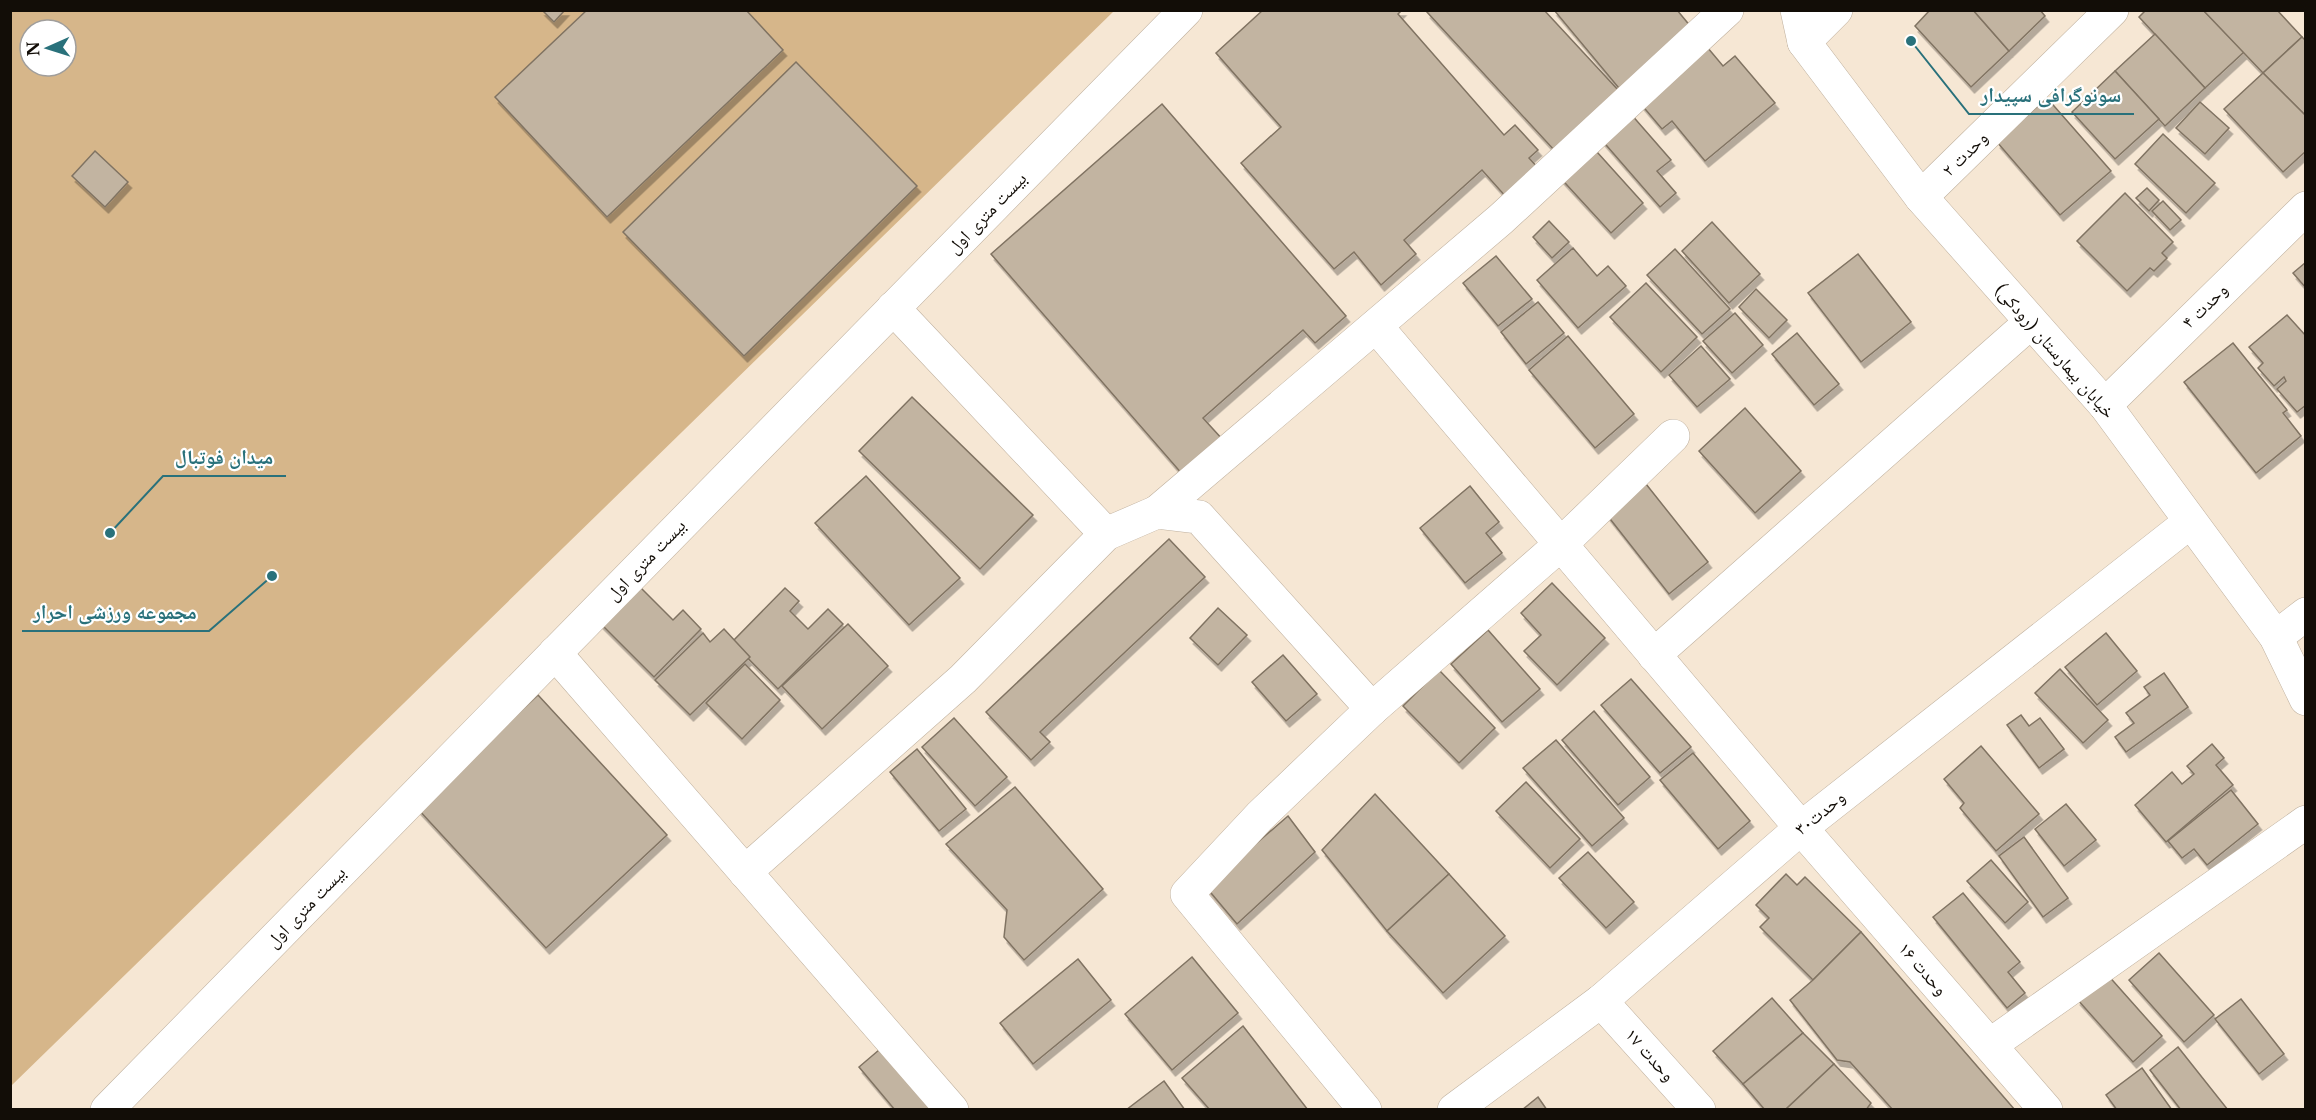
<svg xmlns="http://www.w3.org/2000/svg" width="2316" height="1120" viewBox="0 0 2316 1120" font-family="'Libre Baskerville','Noto Naskh Arabic',serif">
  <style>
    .green { fill: #d6b68a; fill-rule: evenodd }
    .building { fill: #c2b4a1; stroke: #807362; stroke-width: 1.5; filter: url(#shadow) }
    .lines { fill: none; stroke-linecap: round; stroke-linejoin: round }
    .street-casing { stroke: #bfb09e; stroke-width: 34 }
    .secondary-casing { stroke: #bfb09e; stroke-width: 34 }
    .street { stroke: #fff; stroke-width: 33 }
    .secondary { stroke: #fff; stroke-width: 33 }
    .labels { text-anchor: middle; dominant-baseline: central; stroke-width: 4.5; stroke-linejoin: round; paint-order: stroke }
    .street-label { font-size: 18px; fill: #120d07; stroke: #fff }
    .leader { fill: none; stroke: #29717b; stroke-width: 2 }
    .callout-dot { fill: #29717b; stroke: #fff; stroke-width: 2 }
    .callout-label { font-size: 20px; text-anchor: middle; font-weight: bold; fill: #29717b; stroke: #fff; stroke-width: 4.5; stroke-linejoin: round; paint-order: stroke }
  </style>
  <defs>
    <filter id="shadow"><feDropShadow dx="3.5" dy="6" stdDeviation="0" flood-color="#0004"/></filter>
  </defs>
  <rect width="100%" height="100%" fill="#f6e7d4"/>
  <path class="green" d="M 11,11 L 1114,11 L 11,1086 ZM 30,30 L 66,30 L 66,66 L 30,66 Z"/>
  <g class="building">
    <path d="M 542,10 L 565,10 L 554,22 Z"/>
    <path d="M 587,10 L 746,10 L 783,50 L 607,217 L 495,97 Z"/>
    <path d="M 1263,10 L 1402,10 L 1398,14 L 1504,135 L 1515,125 L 1538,150 L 1529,158 L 1539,169 L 1507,198 L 1482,170 L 1404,240 L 1416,254 L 1381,285 L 1354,252 L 1334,269 L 1241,163 L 1281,127 L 1216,53 Z"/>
    <path d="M 1428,10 L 1544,10 L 1619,91 L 1555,151 L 1427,12 Z"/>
    <path d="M 1554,10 L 1677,10 L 1696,33 L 1623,93 Z"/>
    <path d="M 1930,10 L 1973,10 L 2009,51 L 1971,87 L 1915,26 Z"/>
    <path d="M 1973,10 L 2040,10 L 2045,16 L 2009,51 Z"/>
    <path d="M 2146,10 L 2203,10 L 2244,52 L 2205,88 L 2139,17 Z"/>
    <path d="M 2203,10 L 2277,10 L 2302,37 L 2263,73 Z"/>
    <path d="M 2155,34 L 2205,88 L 2165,126 L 2115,71 Z"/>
    <path d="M 2302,37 L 2306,41 L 2306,116 L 2263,73 Z"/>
    <path d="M 1702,41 L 1723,66 L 1735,56 L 1775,103 L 1705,161 L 1672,121 L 1662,129 L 1635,97 Z"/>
    <path d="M 796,62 L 917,186 L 744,356 L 623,232 Z"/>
    <path d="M 2115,71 L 2159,119 L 2115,159 L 2072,112 Z"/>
    <path d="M 2263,73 L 2306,116 L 2306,151 L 2283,172 L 2224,109 Z"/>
    <path d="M 2047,98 L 2111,171 L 2060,215 L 1997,142 Z"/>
    <path d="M 2200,102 L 2229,128 L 2205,154 L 2176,128 Z"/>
    <path d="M 1162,104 L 1346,316 L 1315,343 L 1303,330 L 1203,418 L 1223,440 L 1183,475 L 991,254 Z"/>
    <path d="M 1630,113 L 1671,160 L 1657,171 L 1676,193 L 1660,207 L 1600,138 Z"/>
    <path d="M 2163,134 L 2215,183 L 2186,213 L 2135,164 Z"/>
    <path d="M 1588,142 L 1643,203 L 1611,233 L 1555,172 Z"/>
    <path d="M 95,151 L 128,182 L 105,207 L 72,176 Z"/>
    <path d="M 2147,188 L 2159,200 L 2149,211 L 2136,198 Z"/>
    <path d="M 2125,193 L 2173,242 L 2162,253 L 2167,258 L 2154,271 L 2150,268 L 2127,291 L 2077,241 Z"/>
    <path d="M 2163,201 L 2181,220 L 2170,230 L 2152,211 Z"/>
    <path d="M 1549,221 L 1569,242 L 1552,258 L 1533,237 Z"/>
    <path d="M 1712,222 L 1760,274 L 1729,303 L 1682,251 Z"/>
    <path d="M 1573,248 L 1597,276 L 1608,266 L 1626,286 L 1578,328 L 1537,280 Z"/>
    <path d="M 1675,249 L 1730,309 L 1702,334 L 1647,275 Z"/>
    <path d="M 1858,254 L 1911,322 L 1861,362 L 1808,293 Z"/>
    <path d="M 1496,256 L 1532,299 L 1498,326 L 1463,283 Z"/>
    <path d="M 2306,262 L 2306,288 L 2293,273 Z"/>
    <path d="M 1646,283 L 1697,337 L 1661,372 L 1610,317 Z"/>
    <path d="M 1756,289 L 1787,320 L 1769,338 L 1739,307 Z"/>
    <path d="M 1538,302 L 1564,333 L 1526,364 L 1501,332 Z"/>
    <path d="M 1735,313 L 1763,345 L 1732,373 L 1703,341 Z"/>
    <path d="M 2287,315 L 2306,336 L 2306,405 L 2297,412 L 2277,389 L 2286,381 L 2284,377 L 2274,386 L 2258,368 L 2263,363 L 2249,347 Z"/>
    <path d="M 1797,333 L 1839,384 L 1814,405 L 1772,354 Z"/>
    <path d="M 1568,336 L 1634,414 L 1595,448 L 1529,370 Z"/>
    <path d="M 2233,343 L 2287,410 L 2283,413 L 2301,436 L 2256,473 L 2184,382 Z"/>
    <path d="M 1701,346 L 1730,379 L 1697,407 L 1669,375 Z"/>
    <path d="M 912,397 L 1033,515 L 980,569 L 859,451 Z"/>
    <path d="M 1745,408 L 1801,471 L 1755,513 L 1699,451 Z"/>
    <path d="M 866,476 L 960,578 L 909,625 L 815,523 Z"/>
    <path d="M 1646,484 L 1708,562 L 1669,594 L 1607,515 Z"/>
    <path d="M 1470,486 L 1499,522 L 1486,533 L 1502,553 L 1465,583 L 1420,528 Z"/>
    <path d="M 1169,539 L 1205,577 L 1040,732 L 1050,742 L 1031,760 L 986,712 Z"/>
    <path d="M 636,583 L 673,620 L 683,610 L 701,629 L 654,677 L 598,621 Z"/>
    <path d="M 1552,583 L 1605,638 L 1557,685 L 1524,651 L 1541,635 L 1521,613 Z"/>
    <path d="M 785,588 L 799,601 L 790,611 L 808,629 L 828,609 L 843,624 L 778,689 L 732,642 Z"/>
    <path d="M 1218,608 L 1247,635 L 1218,665 L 1190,638 Z"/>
    <path d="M 848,624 L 888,666 L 822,729 L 782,686 Z"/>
    <path d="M 724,629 L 750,657 L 690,715 L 655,680 L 703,633 L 710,642 Z"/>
    <path d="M 1488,630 L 1540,689 L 1502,722 L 1451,664 Z"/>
    <path d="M 2106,633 L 2137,671 L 2097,705 L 2065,667 Z"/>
    <path d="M 1283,655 L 1317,694 L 1286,721 L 1252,682 Z"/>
    <path d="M 745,664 L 780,700 L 742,739 L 706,703 Z"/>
    <path d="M 2060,669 L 2108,720 L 2083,743 L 2035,693 Z"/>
    <path d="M 1439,670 L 1495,728 L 1459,763 L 1403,706 Z"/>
    <path d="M 2164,673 L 2188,707 L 2126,752 L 2115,737 L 2134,723 L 2126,713 L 2150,695 L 2144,687 Z"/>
    <path d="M 1631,679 L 1691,747 L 1660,773 L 1601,705 Z"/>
    <path d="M 538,695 L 667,835 L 546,948 L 417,808 Z"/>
    <path d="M 1594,711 L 1650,777 L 1618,805 L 1562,740 Z"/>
    <path d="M 2021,715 L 2029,726 L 2040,718 L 2064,749 L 2039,768 L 2007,725 Z"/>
    <path d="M 954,718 L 1007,777 L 975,806 L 922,747 Z"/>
    <path d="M 1556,740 L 1624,818 L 1592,846 L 1523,768 Z"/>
    <path d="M 2212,744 L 2224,758 L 2216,765 L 2233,785 L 2166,842 L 2135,805 L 2172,772 L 2182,784 L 2194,774 L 2187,766 Z"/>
    <path d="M 1981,746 L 2039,814 L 1996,851 L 1960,808 L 1964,803 L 1944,779 Z"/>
    <path d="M 917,749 L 966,809 L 939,831 L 890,772 Z"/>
    <path d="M 1693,753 L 1750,821 L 1718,849 L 1660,780 Z"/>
    <path d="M 1526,782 L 1580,839 L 1550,868 L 1496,811 Z"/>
    <path d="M 1015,787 L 1103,889 L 1024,960 L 1004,937 L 1007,910 L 946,844 Z"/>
    <path d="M 2231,790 L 2258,824 L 2207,865 L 2194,849 L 2182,858 L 2168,841 Z"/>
    <path d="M 1375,794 L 1449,874 L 1387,931 L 1322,850 Z"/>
    <path d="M 2066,804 L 2096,840 L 2064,866 L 2035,829 Z"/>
    <path d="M 1288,816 L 1315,852 L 1237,924 L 1206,887 Z"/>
    <path d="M 2024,837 L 2068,898 L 2043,917 L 1999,856 Z"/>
    <path d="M 1588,852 L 1634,902 L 1606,928 L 1559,878 Z"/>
    <path d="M 1991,860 L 2028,902 L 2005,923 L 1967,881 Z"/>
    <path d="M 1449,874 L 1505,936 L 1443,993 L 1387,931 Z"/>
    <path d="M 1786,874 L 1797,885 L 1805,877 L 1861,932 L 1813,980 L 1760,927 L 1769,918 L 1756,905 Z"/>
    <path d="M 1963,893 L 2020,962 L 2008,972 L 2025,993 L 2007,1008 L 1933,917 Z"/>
    <path d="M 1861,932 L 2015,1110 L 1893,1110 L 1850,1062 L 1837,1060 L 1790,1000 L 1813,980 Z"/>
    <path d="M 2159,953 L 2214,1015 L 2184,1042 L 2129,980 Z"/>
    <path d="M 1192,957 L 1238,1013 L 1172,1070 L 1125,1014 Z"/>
    <path d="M 1078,959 L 1111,1000 L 1033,1064 L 1000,1023 Z"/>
    <path d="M 2106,973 L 2162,1036 L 2133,1062 L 2077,999 Z"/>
    <path d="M 1772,998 L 1803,1033 L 1743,1084 L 1713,1051 Z"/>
    <path d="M 2241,999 L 2284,1054 L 2259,1074 L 2215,1019 Z"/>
    <path d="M 1243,1026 L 1308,1110 L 1210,1110 L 1182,1078 Z"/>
    <path d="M 1803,1033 L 1834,1064 L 1785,1110 L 1765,1110 L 1743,1084 Z"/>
    <path d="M 886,1044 L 938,1110 L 895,1110 L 859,1067 Z"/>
    <path d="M 2178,1047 L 2228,1110 L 2181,1110 L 2150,1070 Z"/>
    <path d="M 1834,1064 L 1871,1103 L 1866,1110 L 1785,1110 Z"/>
    <path d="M 2142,1068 L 2172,1110 L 2117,1110 L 2106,1095 Z"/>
    <path d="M 1164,1081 L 1185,1110 L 1126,1110 Z"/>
    <path d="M 1538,1097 L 1547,1110 L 1522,1110 Z"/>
  </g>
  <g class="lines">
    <defs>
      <g id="street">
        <path d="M 1804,42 L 1836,10"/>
        <path d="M 1921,197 L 2112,10"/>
        <path d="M 893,308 L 1106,534"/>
        <path d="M 1376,326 L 1801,828 L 2046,1110"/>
        <path d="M 2105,405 L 2306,208"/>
        <path d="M 1157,512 L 1501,219 L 1727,10"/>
        <path d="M 2276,637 L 2306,614"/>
        <path d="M 555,653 L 952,1110"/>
        <path d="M 1654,655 L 2031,322"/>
        <path d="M 1372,709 L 1561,544 L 1673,436"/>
        <path d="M 745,872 L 963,679 L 1106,534 L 1157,512 L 1199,517 L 1372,709 L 1260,816 L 1187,894 L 1365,1110"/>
        <path d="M 1601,1001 L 1699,1110"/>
        <path d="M 1990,1045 L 2306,822"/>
        <path d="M 1454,1110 L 1601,1001 L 1801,828 L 2190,522"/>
      </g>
      <g id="secondary">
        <path d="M 1797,10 L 1804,42 L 1921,197 L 2105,405 L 2276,637 L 2306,699"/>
        <path d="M 107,1110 L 1186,10"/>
      </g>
    </defs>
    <use href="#street" class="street-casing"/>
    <use href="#secondary" class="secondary-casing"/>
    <use href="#street" class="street"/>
    <use href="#secondary" class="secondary"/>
  </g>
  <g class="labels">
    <g class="street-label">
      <text transform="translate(1965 154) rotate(-44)">وحدت ۲</text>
      <text transform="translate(987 213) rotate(-46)">بیست متری اول</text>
      <text transform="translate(2205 306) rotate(-44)">وحدت ۴</text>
      <text transform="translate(2055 351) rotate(49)">خیابان بیمارستان (رودکی)</text>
      <text transform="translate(646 560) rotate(-46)">بیست متری اول</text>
      <text transform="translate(1820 813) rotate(-39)">وحدت۳۰</text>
      <text transform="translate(306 907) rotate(-46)">بیست متری اول</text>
      <text transform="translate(1923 969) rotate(49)">وحدت ۱۶</text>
      <text transform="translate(1650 1055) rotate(48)">وحدت ۱۷</text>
    </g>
  </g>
  <path class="leader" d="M1911 41L1969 114H2134M110 533L163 476H286M272 576L209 631H22"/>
  <g class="callout-dot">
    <circle cx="1911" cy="41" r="6"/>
    <circle cx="110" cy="533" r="6"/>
    <circle cx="272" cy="576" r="6"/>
  </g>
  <g class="callout-label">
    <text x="2051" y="102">سونوگرافی سپیدار</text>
    <text x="224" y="464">میدان فوتبال</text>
    <text x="115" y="619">مجموعه ورزشی احرار</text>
  </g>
  <rect width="2316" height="1120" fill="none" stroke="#120d07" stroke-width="24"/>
  <g transform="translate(48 48) rotate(267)"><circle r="28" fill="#ffffff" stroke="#a09e9c" stroke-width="1.5"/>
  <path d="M0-4.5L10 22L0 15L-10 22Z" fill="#29717b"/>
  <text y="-9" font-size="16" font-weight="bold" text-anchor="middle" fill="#120d07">N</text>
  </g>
</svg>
